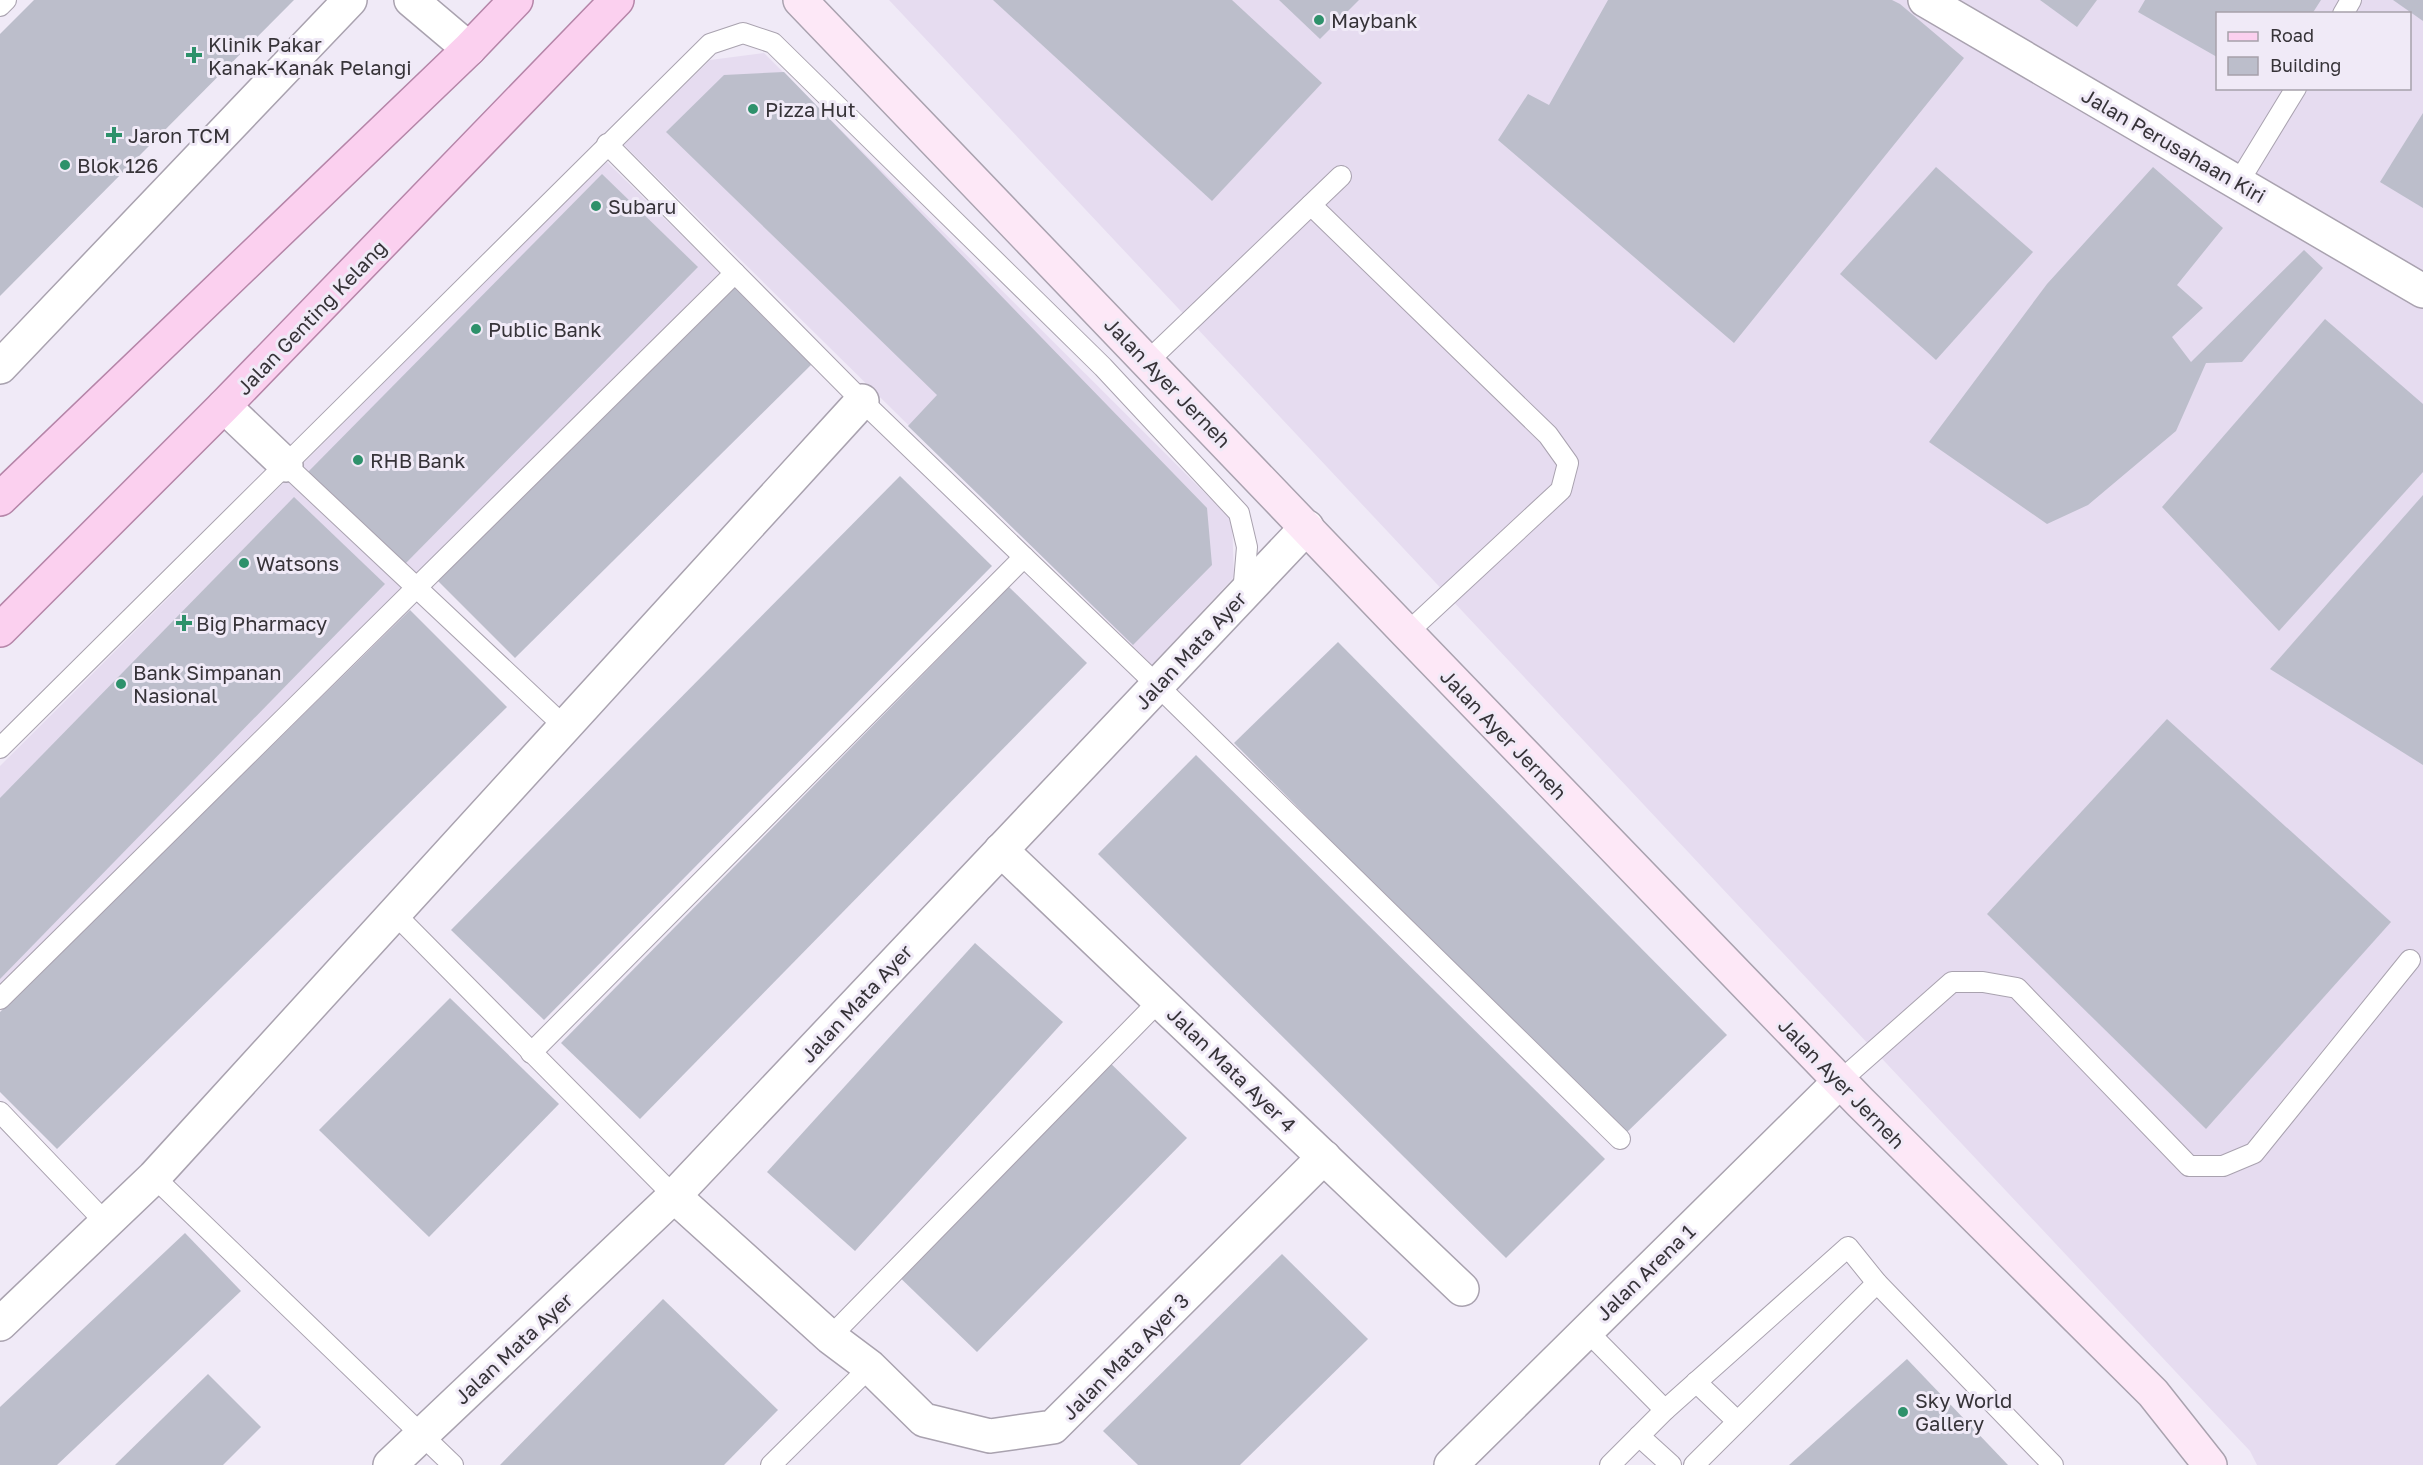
<svg xmlns="http://www.w3.org/2000/svg" width="2423" height="1465" viewBox="0 0 2423 1465" font-family="'Golos Text',sans-serif">
  <style>
    .built { fill: #e6dcf0; fill-rule: evenodd }
    .building { fill: #bcbecb }
    .lines { fill: none; stroke-linecap: round; stroke-linejoin: round }
    .lane-casing { stroke: #a9a2af; stroke-width: 22 }
    .street-casing { stroke: #a9a2af; stroke-width: 36 }
    .secondary-casing { stroke: #a9a2af; stroke-width: 36 }
    .primary-casing { stroke: #b585a8; stroke-width: 36 }
    .lane { stroke: #fff; stroke-width: 20 }
    .street { stroke: #fff; stroke-width: 33 }
    .secondary { stroke: #fde8f7; stroke-width: 33 }
    .primary { stroke: #fbd0ef; stroke-width: 33 }
    .poi-dot { fill: #2e916b; stroke: #f0eaf7; stroke-width: 2 }
    .labels { text-anchor: middle; dominant-baseline: central; stroke-width: 6; stroke-linejoin: round; paint-order: stroke }
    .poi-label { font-size: 20px; fill: #363338; stroke: #f0eaf7; text-anchor: start }
    .street-label { font-size: 20px; fill: #363338; stroke: #f0eaf7 }
  </style>
  <rect width="100%" height="100%" fill="#f0eaf7"/>
  <g class="built">
    <path d="M 889,0 L 2423,0 L 2423,1465 L 2257,1465 L 2250,1451 ZM 2218,14 L 2410,14 L 2410,88 L 2218,88 Z"/>
    <path d="M 764,53 L 1232,520 L 1234,577 L 1152,665 L 623,144 L 710,60 Z"/>
    <path d="M 606,161 L 722,275 L 0,984 L 0,766 Z"/>
  </g>
  <g class="building">
    <path d="M 34,0 L 294,0 L 0,296 L 0,34 Z"/>
    <path d="M 993,0 L 1232,0 L 1322,83 L 1212,201 Z"/>
    <path d="M 1279,0 L 1359,0 L 1320,39 Z"/>
    <path d="M 1608,0 L 1892,0 L 1900,4 L 1964,58 L 1734,343 L 1498,140 L 1528,94 L 1549,105 Z"/>
    <path d="M 2040,0 L 2097,0 L 2077,27 Z"/>
    <path d="M 2145,0 L 2321,0 L 2312,14 L 2217,14 L 2217,57 L 2138,12 Z"/>
    <path d="M 2393,0 L 2423,0 L 2423,21 Z"/>
    <path d="M 784,72 L 1207,508 L 1212,565 L 1133,645 L 908,426 L 937,395 L 666,132 L 724,75 Z"/>
    <path d="M 2423,113 L 2423,208 L 2380,182 Z"/>
    <path d="M 1936,167 L 2033,252 L 1936,360 L 1840,274 Z"/>
    <path d="M 2153,167 L 2223,228 L 2177,285 L 2203,308 L 2172,337 L 2191,362 L 2304,250 L 2323,268 L 2242,362 L 2206,363 L 2176,431 L 2088,505 L 2047,524 L 1929,442 L 2047,284 Z"/>
    <path d="M 602,174 L 698,267 L 403,566 L 307,473 Z"/>
    <path d="M 734,283 L 814,362 L 515,658 L 436,579 Z"/>
    <path d="M 2325,319 L 2423,404 L 2423,472 L 2279,631 L 2162,507 Z"/>
    <path d="M 900,476 L 992,566 L 544,1020 L 451,930 Z"/>
    <path d="M 2423,495 L 2423,765 L 2270,669 Z"/>
    <path d="M 294,497 L 385,584 L 0,979 L 0,798 Z"/>
    <path d="M 1009,587 L 1087,663 L 640,1119 L 561,1043 Z"/>
    <path d="M 410,610 L 507,707 L 57,1149 L 0,1092 L 0,1012 Z"/>
    <path d="M 1338,642 L 1727,1035 L 1623,1136 L 1234,743 Z"/>
    <path d="M 2167,719 L 2391,922 L 2206,1129 L 1987,914 Z"/>
    <path d="M 1196,755 L 1605,1159 L 1506,1258 L 1098,854 Z"/>
    <path d="M 975,943 L 1063,1022 L 855,1251 L 767,1172 Z"/>
    <path d="M 450,998 L 559,1104 L 429,1237 L 319,1130 Z"/>
    <path d="M 1100,1053 L 1187,1138 L 977,1352 L 889,1267 Z"/>
    <path d="M 185,1233 L 241,1291 L 57,1465 L 0,1465 L 0,1407 Z"/>
    <path d="M 1282,1254 L 1368,1339 L 1240,1465 L 1138,1465 L 1103,1431 Z"/>
    <path d="M 663,1299 L 778,1410 L 724,1465 L 500,1465 Z"/>
    <path d="M 1907,1359 L 2008,1465 L 1789,1465 Z"/>
    <path d="M 208,1374 L 261,1427 L 223,1465 L 115,1465 Z"/>
  </g>
  <g class="lines">
    <defs>
      <g id="lane">
        <path d="M 0,6 L 6,0"/>
        <path d="M 2343,14 L 2351,0"/>
        <path d="M 607,144 L 862,401 L 1157,685 L 1620,1139"/>
        <path d="M 2238,183 L 2296,88"/>
        <path d="M 1311,205 L 1548,435 L 1568,463 L 1561,490 L 1407,633"/>
        <path d="M 1148,361 L 1341,176"/>
        <path d="M 286,465 L 565,727"/>
        <path d="M 0,748 L 710,44 L 743,33 L 773,43 L 1103,367 L 1239,513 L 1247,547 L 1243,594"/>
        <path d="M 394,913 L 674,1196"/>
        <path d="M 0,999 L 735,273"/>
        <path d="M 531,1053 L 1024,557"/>
        <path d="M 1840,1081 L 1952,982 L 1983,982 L 2017,988 L 2189,1166 L 2223,1166 L 2254,1153 L 2410,960"/>
        <path d="M 0,1112 L 106,1223"/>
        <path d="M 154,1177 L 453,1465"/>
        <path d="M 1586,1330 L 1665,1410"/>
        <path d="M 830,1337 L 1160,1000"/>
        <path d="M 1696,1382 L 1737,1421"/>
        <path d="M 1639,1436 L 1671,1465"/>
        <path d="M 771,1465 L 870,1367"/>
        <path d="M 1610,1465 L 1665,1410 L 1848,1247 L 1877,1283 L 2053,1465"/>
        <path d="M 1694,1465 L 1877,1283"/>
      </g>
      <g id="street">
        <path d="M 411,0 L 469,49"/>
        <path d="M 1925,0 L 2423,291"/>
        <path d="M 0,367 L 350,0"/>
        <path d="M 224,406 L 286,465"/>
        <path d="M 1001,850 L 1462,1289"/>
        <path d="M 674,1196 L 830,1337 L 870,1367 L 924,1420 L 990,1436 L 1053,1427 L 1324,1157"/>
        <path d="M 0,1324 L 154,1177 L 862,401"/>
        <path d="M 390,1465 L 674,1196 L 1307,527"/>
        <path d="M 1451,1465 L 1840,1081"/>
      </g>
      <path id="secondary" d="M 800,0 L 1407,633 L 1860,1102 L 2153,1393 L 2210,1465"/>
      <g id="primary">
        <path d="M 0,499 L 469,49 L 516,0"/>
        <path d="M 0,630 L 224,406 L 617,0"/>
      </g>
    </defs>
    <use href="#lane" class="lane-casing"/>
    <use href="#street" class="street-casing"/>
    <use href="#secondary" class="secondary-casing"/>
    <use href="#primary" class="primary-casing"/>
    <use href="#lane" class="lane"/>
    <use href="#street" class="street"/>
    <use href="#secondary" class="secondary"/>
    <use href="#primary" class="primary"/>
  </g>
  <g class="poi-dot">
    <circle cx="1319" cy="20" r="6"/>
    <path d="M191 46h6v6h6v6h-6v6h-6v-6h-6v-6h6z"/>
    <circle cx="753" cy="109" r="6"/>
    <path d="M111 126h6v6h6v6h-6v6h-6v-6h-6v-6h6z"/>
    <circle cx="65" cy="165" r="6"/>
    <circle cx="596" cy="206" r="6"/>
    <circle cx="476" cy="329" r="6"/>
    <circle cx="358" cy="460" r="6"/>
    <circle cx="244" cy="563" r="6"/>
    <path d="M181 614h6v6h6v6h-6v6h-6v-6h-6v-6h6z"/>
    <circle cx="121" cy="684" r="6"/>
    <circle cx="1903" cy="1412" r="6"/>
  </g>
  <g class="labels">
    <g class="poi-label">
      <text x="1331" y="20">Maybank</text>
      <text x="208" y="44">Klinik Pakar<tspan x="208" dy="23">Kanak-Kanak Pelangi</tspan></text>
      <text x="765" y="109">Pizza Hut</text>
      <text x="128" y="135">Jaron TCM</text>
      <text x="77" y="165">Blok 126</text>
      <text x="608" y="206">Subaru</text>
      <text x="488" y="329">Public Bank</text>
      <text x="370" y="460">RHB Bank</text>
      <text x="256" y="563">Watsons</text>
      <text x="196" y="623">Big Pharmacy</text>
      <text x="133" y="672">Bank Simpanan<tspan x="133" dy="23">Nasional</tspan></text>
      <text x="1915" y="1400">Sky World<tspan x="1915" dy="23">Gallery</tspan></text>
    </g>
    <g class="street-label">
      <text transform="translate(2174 145) rotate(30)">Jalan Perusahaan Kiri</text>
      <text transform="translate(311 317) rotate(-46)">Jalan Genting Kelang</text>
      <text transform="translate(1168 382) rotate(46)">Jalan Ayer Jerneh</text>
      <text transform="translate(1190 650) rotate(-47)">Jalan Mata Ayer</text>
      <text transform="translate(1504 734) rotate(46)">Jalan Ayer Jerneh</text>
      <text transform="translate(856 1003) rotate(-47)">Jalan Mata Ayer</text>
      <text transform="translate(1232 1069) rotate(44)">Jalan Mata Ayer 4</text>
      <text transform="translate(1842 1083) rotate(46)">Jalan Ayer Jerneh</text>
      <text transform="translate(1645 1272) rotate(-44)">Jalan Arena 1</text>
      <text transform="translate(513 1348) rotate(-43)">Jalan Mata Ayer</text>
      <text transform="translate(1125 1356) rotate(-45)">Jalan Mata Ayer 3</text>
    </g>
  </g>
  <rect x="2216" y="12" width="195" height="78" fill="#f0eaf7" stroke="#a6a1ab" stroke-width="1.5"/>
  <rect x="2228" y="32" width="30" height="9" fill="#fbd0ef" stroke="#a6a1ab" stroke-width="1.5"/>
  <text x="2270" y="42" font-size="18" fill="#363338">Road</text>
  <rect x="2228" y="57" width="30" height="18" fill="#bcbecb" stroke="#a6a1ab" stroke-width="1.5"/>
  <text x="2270" y="72" font-size="18" fill="#363338">Building</text>
</svg>
